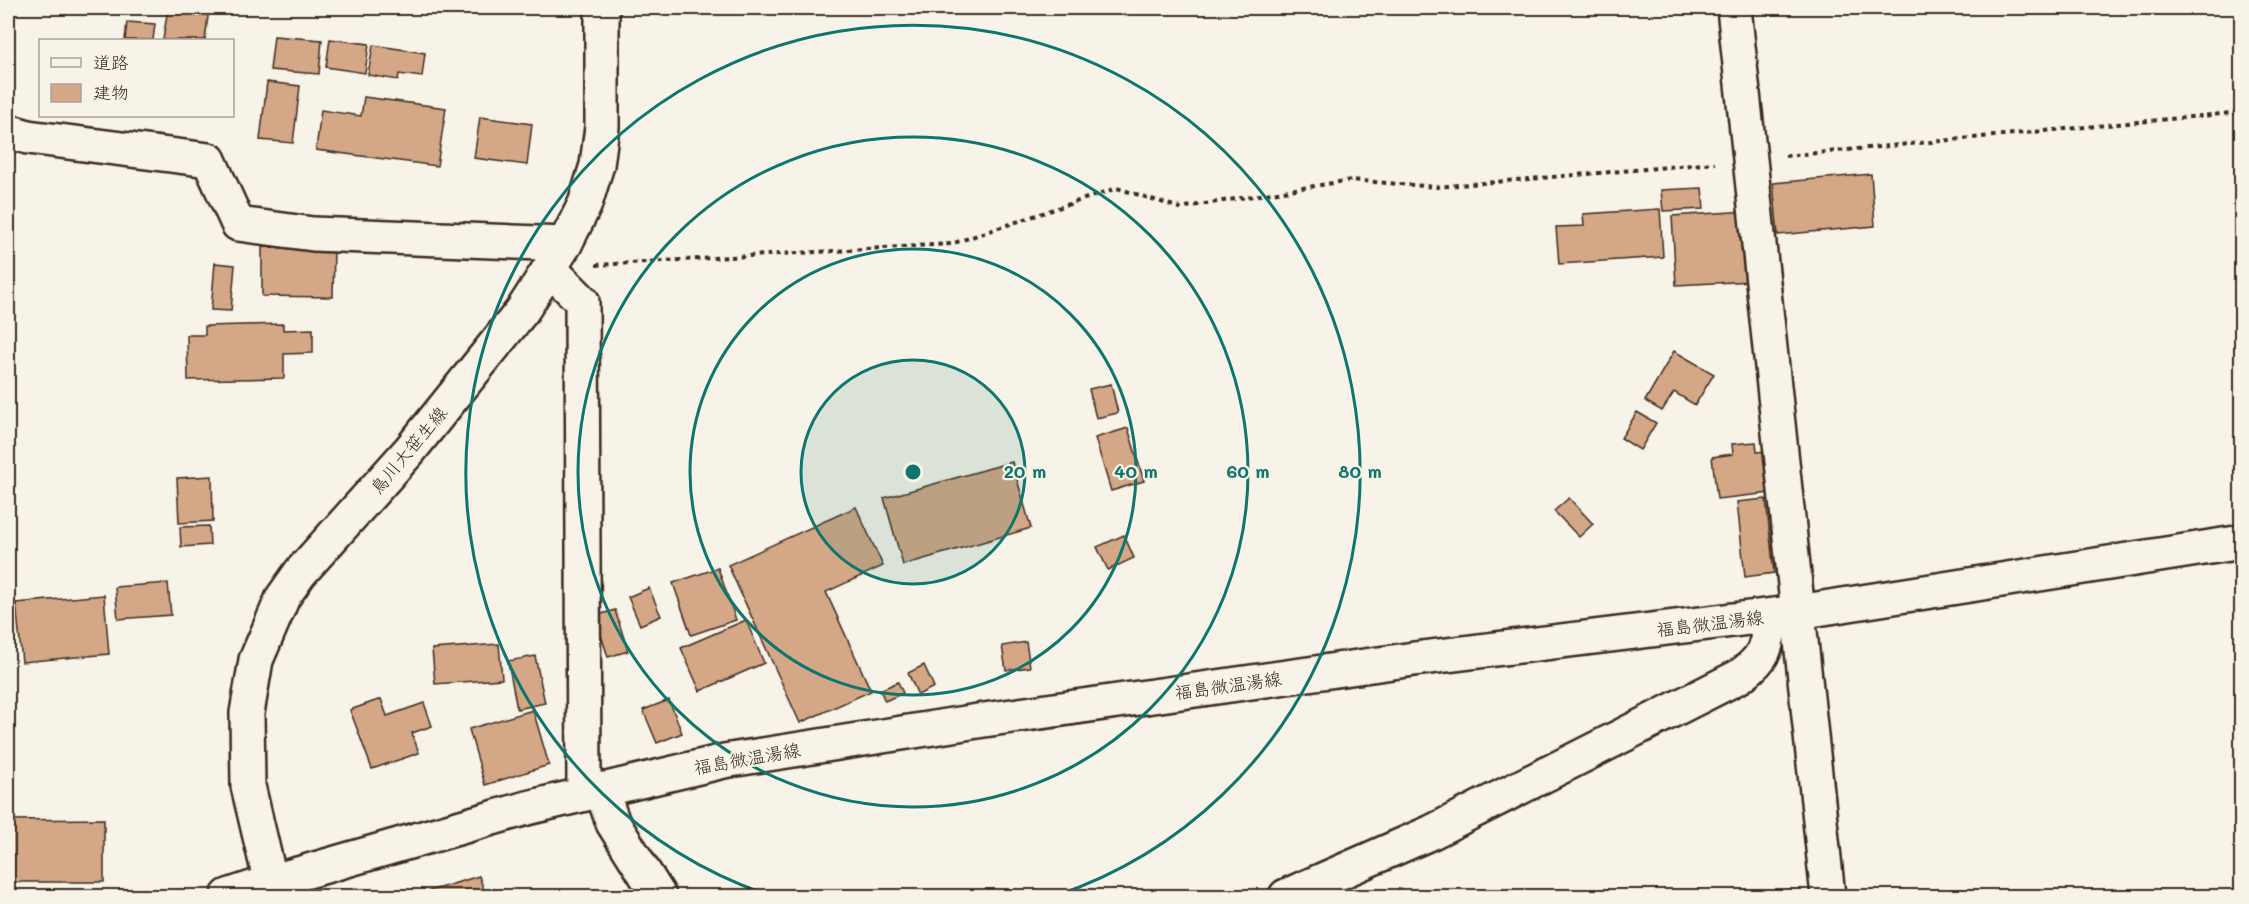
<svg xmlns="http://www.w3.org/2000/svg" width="2249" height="904" viewBox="0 0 2249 904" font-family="Mali,'Klee One',sans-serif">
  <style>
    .building { fill: #d4a786; stroke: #3b2a1e; stroke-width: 1.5 }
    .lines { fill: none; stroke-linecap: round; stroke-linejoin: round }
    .street-casing { stroke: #3b2a1e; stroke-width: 38 }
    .secondary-casing { stroke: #3b2a1e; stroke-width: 38 }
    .path { stroke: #3b2a1e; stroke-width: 4; stroke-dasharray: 4.5 4.5; stroke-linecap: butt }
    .street { stroke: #f7f3e8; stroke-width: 33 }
    .secondary { stroke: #f7f3e8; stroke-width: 33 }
    .ring { fill: none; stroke: #0f766e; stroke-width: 3 }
    .labels { text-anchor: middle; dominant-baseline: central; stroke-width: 4.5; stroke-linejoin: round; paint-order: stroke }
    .street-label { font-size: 18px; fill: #3b2a1e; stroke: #f7f3e8 }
    .centre { fill: #0f766e; stroke: #f7f3e8; stroke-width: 3 }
    .ring-label { font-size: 18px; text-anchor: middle; font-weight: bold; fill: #0f766e; stroke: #f7f3e8; stroke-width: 4.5; stroke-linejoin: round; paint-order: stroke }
  </style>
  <rect width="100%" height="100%" fill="#f7f3e8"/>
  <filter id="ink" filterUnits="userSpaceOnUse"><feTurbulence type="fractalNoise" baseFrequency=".0167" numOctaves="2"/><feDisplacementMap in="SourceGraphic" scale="12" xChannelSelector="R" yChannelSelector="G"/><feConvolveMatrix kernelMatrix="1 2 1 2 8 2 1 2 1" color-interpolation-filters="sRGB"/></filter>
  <g filter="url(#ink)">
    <g class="building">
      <path d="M 168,8 L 209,8 L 205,40 L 163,40 Z"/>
      <path d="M 127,22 L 155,24 L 153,40 L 125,40 Z"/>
      <path d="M 274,36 L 322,40 L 319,74 L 270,70 Z"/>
      <path d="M 330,39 L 369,44 L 365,73 L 326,67 Z"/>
      <path d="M 373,45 L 425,53 L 422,77 L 399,74 L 398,80 L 368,75 Z"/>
      <path d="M 267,82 L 300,86 L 293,143 L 260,140 Z"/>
      <path d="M 364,97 L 446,108 L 437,166 L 316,150 L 321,110 L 361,116 Z"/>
      <path d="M 480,117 L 532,124 L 527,165 L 474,158 Z"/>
      <path d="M 1871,174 L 1875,226 L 1778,235 L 1773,183 Z"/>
      <path d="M 1702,188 L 1704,209 L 1663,211 L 1661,190 Z"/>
      <path d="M 1660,209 L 1663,257 L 1559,264 L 1556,227 L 1584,226 L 1583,214 Z"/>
      <path d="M 1747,211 L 1752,281 L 1676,285 L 1672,216 Z"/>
      <path d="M 262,247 L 334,249 L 333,297 L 262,296 Z"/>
      <path d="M 215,263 L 235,265 L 231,311 L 211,310 Z"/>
      <path d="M 283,324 L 283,330 L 313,329 L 313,353 L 284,354 L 284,378 L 188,380 L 187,335 L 205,335 L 205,326 Z"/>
      <path d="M 1674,351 L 1714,374 L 1695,405 L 1674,392 L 1662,411 L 1645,401 Z"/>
      <path d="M 1111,384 L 1118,413 L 1096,418 L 1089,389 Z"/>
      <path d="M 1637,412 L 1656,423 L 1640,450 L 1621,438 Z"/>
      <path d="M 1128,428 L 1144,481 L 1111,491 L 1095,438 Z"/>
      <path d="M 1756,442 L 1757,452 L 1766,451 L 1770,493 L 1717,499 L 1712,457 L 1733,454 L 1732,444 Z"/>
      <path d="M 1012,462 L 1031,528 L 903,565 L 884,498 Z"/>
      <path d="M 212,476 L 213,521 L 179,523 L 177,478 Z"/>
      <path d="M 1569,498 L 1593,524 L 1579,537 L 1554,511 Z"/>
      <path d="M 1766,499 L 1774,573 L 1745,577 L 1737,502 Z"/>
      <path d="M 856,507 L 883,566 L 826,592 L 871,691 L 800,723 L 728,565 Z"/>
      <path d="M 209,526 L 210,545 L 181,547 L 180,527 Z"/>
      <path d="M 1124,535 L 1134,558 L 1108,570 L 1097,547 Z"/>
      <path d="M 718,568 L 736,620 L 691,635 L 673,583 Z"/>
      <path d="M 168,583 L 171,615 L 118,619 L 115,587 Z"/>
      <path d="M 649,588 L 661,616 L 640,625 L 628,597 Z"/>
      <path d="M 104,595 L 109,654 L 22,662 L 16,603 Z"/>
      <path d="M 615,610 L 628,651 L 608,657 L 595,616 Z"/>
      <path d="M 746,620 L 764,663 L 700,691 L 681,648 Z"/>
      <path d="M 1026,642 L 1030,667 L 1006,670 L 1002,646 Z"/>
      <path d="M 499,644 L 502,679 L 435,684 L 432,649 Z"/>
      <path d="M 535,656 L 545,703 L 517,709 L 508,661 Z"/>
      <path d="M 924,665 L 934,687 L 918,695 L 908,673 Z"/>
      <path d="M 898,682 L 903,693 L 885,701 L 880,690 Z"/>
      <path d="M 381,699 L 387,716 L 424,703 L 432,726 L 412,733 L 419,753 L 372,769 L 350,710 Z"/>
      <path d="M 669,700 L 682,733 L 657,743 L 643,710 Z"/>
      <path d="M 533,710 L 549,765 L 485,785 L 469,729 Z"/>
      <path d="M 104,819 L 104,882 L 8,882 L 8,820 Z"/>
      <path d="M 479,876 L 486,896 L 413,896 Z"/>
    </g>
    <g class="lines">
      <defs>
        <g id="street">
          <path d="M 1734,8 L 1828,896"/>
          <path d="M 8,131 L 28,137 L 209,160 L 238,224 L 313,234 L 565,244"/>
          <path d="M 550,269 L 582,301 L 584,793"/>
          <path d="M 601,789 L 613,823 L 659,896"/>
          <path d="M 1286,896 L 1432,832 L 1740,676 C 1767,656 1767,647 1770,616"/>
        </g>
        <g id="secondary">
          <path d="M 228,896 L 270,882 L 527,808 L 724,761 L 984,720 L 1414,659 L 1798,612 L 2242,542"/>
          <path d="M 274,896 L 248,786 L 247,713 L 256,660 L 283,597 L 300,573 L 410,450 L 522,311 L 565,244 L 585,204 L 597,165 L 602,127 L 602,8"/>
        </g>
      </defs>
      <use href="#street" class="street-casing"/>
      <use href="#secondary" class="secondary-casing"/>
      <g class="path">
        <path d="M 1785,156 L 2242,112"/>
        <path d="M 596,265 L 951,244 L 1117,188 L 1180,208 L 1351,180 L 1436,187 L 1715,163"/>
      </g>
      <use href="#street" class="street"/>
      <use href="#secondary" class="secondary"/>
    </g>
  </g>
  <circle cx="913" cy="472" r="112" fill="#0f766e" fill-opacity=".12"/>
  <g class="ring">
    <circle cx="913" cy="472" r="112"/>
    <circle cx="913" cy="472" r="223"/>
    <circle cx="913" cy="472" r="335"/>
    <path d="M771 896A447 447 0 1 1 1055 896"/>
  </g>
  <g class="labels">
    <g class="street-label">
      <text transform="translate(408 450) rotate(-50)">鳥川大笹生線</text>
      <text transform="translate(1710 623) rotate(-7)">福島微温湯線</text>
      <text transform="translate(1228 685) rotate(-8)">福島微温湯線</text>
      <text transform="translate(747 758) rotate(-10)">福島微温湯線</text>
    </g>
  </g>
  <circle cx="913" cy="472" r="9" class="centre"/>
  <g class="ring-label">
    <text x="1025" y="478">20 m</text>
    <text x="1136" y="478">40 m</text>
    <text x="1248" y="478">60 m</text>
    <text x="1360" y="478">80 m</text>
  </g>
  <rect width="2249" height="904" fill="none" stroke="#f7f3e8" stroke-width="30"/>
  <rect x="15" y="15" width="2219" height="874" fill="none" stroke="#3b2a1e" stroke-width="2" filter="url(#ink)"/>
  <rect x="39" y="39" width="195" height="78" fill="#f7f3e8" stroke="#aca397" stroke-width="1.5"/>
  <rect x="51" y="58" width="30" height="9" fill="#f7f3e8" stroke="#aca397" stroke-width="1.5"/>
  <text x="93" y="69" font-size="18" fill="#3b2a1e">道路</text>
  <rect x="51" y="84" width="30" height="18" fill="#d4a786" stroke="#aca397" stroke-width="1.5"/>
  <text x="93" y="99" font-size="18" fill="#3b2a1e">建物</text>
</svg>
